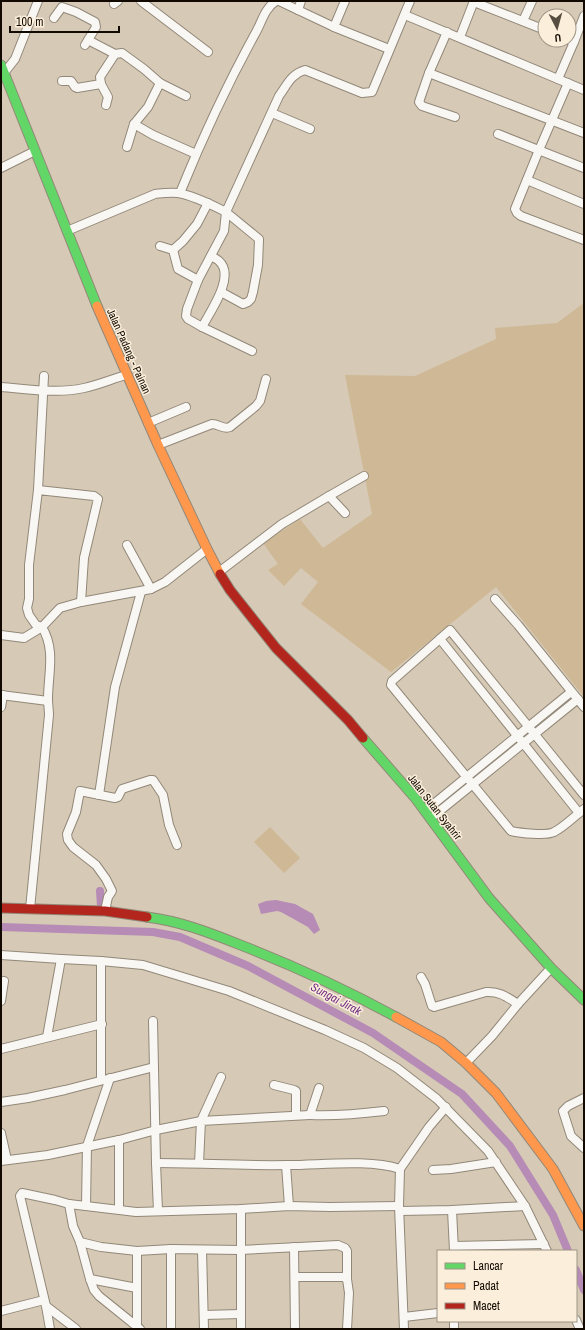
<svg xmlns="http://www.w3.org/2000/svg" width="585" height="1330" viewBox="0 0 585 1330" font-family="'Archivo Narrow',sans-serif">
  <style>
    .green { fill: #cfb895 }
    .water { fill: #b68bb6 }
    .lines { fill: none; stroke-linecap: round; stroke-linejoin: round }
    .canal { stroke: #b68bb6; stroke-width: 8 }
    .street-casing { stroke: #928879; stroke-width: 10 }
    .fast-casing { stroke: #928879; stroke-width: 11 }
    .slow-casing { stroke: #928879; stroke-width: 11 }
    .jam-casing { stroke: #928879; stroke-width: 11 }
    .street { stroke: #f9f7f4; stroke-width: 8 }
    .fast { stroke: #63d668; stroke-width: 9 }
    .slow { stroke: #ff974d; stroke-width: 9 }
    .jam { stroke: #b3261e; stroke-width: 9 }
    .labels { text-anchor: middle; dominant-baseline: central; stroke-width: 3; stroke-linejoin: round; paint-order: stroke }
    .street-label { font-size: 11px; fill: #120a01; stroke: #fbefdc }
    .water-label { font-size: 12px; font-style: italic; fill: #722d83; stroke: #fbefdc }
  </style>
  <rect width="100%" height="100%" fill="#d6c9b5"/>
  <g class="green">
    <path d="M 584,303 L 584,697 L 496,587 L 391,672 L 301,604 L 318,582 L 301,568 L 284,586 L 268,570 L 278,564 L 263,543 L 300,519 L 323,548 L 372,514 L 345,375 L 415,376 L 496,339 L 495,328 L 557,323 Z"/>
    <path d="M 270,827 L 300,858 L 284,873 L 254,842 Z"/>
  </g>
  <path class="water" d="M 276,900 L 295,904 L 313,914 L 320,930 L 314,934 L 308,927 L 281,912 L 277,911 L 261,914 L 258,904 L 266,901 Z"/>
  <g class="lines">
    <g class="canal">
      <path d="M 100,891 L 101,906"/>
      <path d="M 1,927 L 153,932 L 180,937 L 248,966 L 373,1033 L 462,1094 L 510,1146 L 553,1215 L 568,1251"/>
      <path d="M 576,1270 L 584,1290"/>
    </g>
    <defs>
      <g id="street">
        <path d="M 141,1 L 208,52"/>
        <path d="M 279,1 L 298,10"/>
        <path d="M 301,1 L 298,10 L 334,27"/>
        <path d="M 345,1 L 334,27 L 389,49"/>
        <path d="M 474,2 L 545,30"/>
        <path d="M 114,4 L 118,1"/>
        <path d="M 405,15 L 584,90"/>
        <path d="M 54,18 L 62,7 L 76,12 L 95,22 L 96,27 L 85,45"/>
        <path d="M 523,21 L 532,1"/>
        <path d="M 447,32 L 429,73 L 419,102 L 422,106 L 455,117"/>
        <path d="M 460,37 L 474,1"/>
        <path d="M 88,40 L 115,54"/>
        <path d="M 574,42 L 584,16"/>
        <path d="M 4,73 L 15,59 L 38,1"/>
        <path d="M 429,73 L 584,133"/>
        <path d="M 558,79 L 574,42 L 569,40"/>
        <path d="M 62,81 L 71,81 L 75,87 L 77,88 L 101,84"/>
        <path d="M 160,83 L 186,96"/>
        <path d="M 568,83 L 539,150 L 515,209 L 517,213 L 521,216 L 584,240"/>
        <path d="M 106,105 L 108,97 L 101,84 L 100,77 L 115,54 L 122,53 L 144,69 L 160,83 L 148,107 L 134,124 L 127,147"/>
        <path d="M 272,113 L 310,129"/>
        <path d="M 134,124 L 153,135 L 196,154"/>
        <path d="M 498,134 L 584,168"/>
        <path d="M 1,168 L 35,151"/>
        <path d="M 527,180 L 584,204"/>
        <path d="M 180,193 C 202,139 227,85 255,34 C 262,22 264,9 276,1"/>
        <path d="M 226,212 L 224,231 L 198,280 L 187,309 L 186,316 L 188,319 L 202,327 L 252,351"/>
        <path d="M 67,231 L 155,194 C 163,193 170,192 178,193 C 195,196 212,205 226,212 L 279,96 C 287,85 291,74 305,70 L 362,93 L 372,92 L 410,1"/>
        <path d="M 160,246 L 173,250 L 178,269 L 198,280"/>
        <path d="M 173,250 L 183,241 L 197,224 L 208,203"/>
        <path d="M 221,292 L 243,304 L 248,302 L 251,299 L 253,292 L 258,265 L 259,239 L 226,212"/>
        <path d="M 202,327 C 210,312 236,276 219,261 C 217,259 214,258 211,256"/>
        <path d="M 1,387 C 28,389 58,394 84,388 C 98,385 112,379 126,375"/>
        <path d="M 148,423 L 186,407"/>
        <path d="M 158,445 L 212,424 C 219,424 223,430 230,427 L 256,406 L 260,401 L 266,379"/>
        <path d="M 38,490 L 44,376"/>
        <path d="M 329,496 L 364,476"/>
        <path d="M 127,545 L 151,589"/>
        <path d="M 219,572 L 282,524 L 329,496 L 345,513"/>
        <path d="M 495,599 L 518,625 L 584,707"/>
        <path d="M 1,635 L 24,638 L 42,627 L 60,608 L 81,602 L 151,589 L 165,582 L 207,549"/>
        <path d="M 440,639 L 579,813"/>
        <path d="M 1,695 L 48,701"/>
        <path d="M 1,707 L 3,695"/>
        <path d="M 99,795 L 115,687 L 141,592"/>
        <path d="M 584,795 L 450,630 L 392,681 L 391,685 L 511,831 C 520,833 546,836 554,832 C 563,828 576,815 584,809"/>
        <path d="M 425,811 L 571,692"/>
        <path d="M 431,818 L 578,699"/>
        <path d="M 30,909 L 49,715 C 49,710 48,705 48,699 C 48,674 56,650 42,627 L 36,625 L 29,615 L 27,608 L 29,599 L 29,565 L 38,490 L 94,496 L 98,499 L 84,558 L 81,602"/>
        <path d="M 105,911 L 108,897 L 112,891 L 106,879 L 96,865 L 73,847 L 68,840 L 67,834 L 76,812 L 80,791 L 115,798 L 118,797 L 122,789 L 150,780 L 153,780 L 163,795 L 169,825 L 177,845"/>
        <path d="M 1,955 L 61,959 L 101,961 L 143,965 L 229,991 L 325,1030 L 364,1048 L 397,1068 L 437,1099 L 488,1151 L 525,1206 L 547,1251"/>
        <path d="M 421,977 L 425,984 L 432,1006 L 434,1007 L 486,992 C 499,991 507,997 518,1004"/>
        <path d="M 1,1001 L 4,981"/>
        <path d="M 153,1021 L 156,1163 L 158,1211"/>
        <path d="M 47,1037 L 61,959"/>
        <path d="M 1,1049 L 102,1024"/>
        <path d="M 466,1063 L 492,1036 L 518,1004 L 551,968"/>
        <path d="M 101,1080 L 101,961"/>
        <path d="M 274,1085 L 294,1090 L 296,1091 L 296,1115"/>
        <path d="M 319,1088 L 310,1115 C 335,1116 359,1114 384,1111"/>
        <path d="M 584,1098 L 568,1106 L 563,1111 L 571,1136 L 584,1148"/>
        <path d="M 1,1102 L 28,1098 L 65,1090 L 154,1067"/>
        <path d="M 1,1133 L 7,1160"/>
        <path d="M 119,1140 L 119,1209"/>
        <path d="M 1,1161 L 48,1155 L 119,1140 L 156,1130 L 201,1121 L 221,1077"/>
        <path d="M 156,1163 C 200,1163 244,1166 288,1165 C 322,1165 368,1159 400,1169 L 399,1206 L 404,1329"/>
        <path d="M 199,1163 L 201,1121 L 310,1115"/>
        <path d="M 286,1165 L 289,1206"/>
        <path d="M 400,1169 L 429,1127 L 446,1107"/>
        <path d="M 433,1170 L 451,1169 L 496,1162"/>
        <path d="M 69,1204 L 73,1226 L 80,1242 L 90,1279 L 94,1290 L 99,1296 L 140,1329"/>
        <path d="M 86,1206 L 87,1146 L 110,1078"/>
        <path d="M 452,1210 L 454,1251"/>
        <path d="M 400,1211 L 452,1210 L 525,1206"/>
        <path d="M 80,1242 L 101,1247 L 137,1251 L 171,1249 L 240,1250 L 338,1245 L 345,1248 L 347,1251 L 347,1279"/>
        <path d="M 454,1246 L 544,1244"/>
        <path d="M 294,1247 L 295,1329"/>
        <path d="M 171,1249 L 171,1329"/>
        <path d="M 202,1250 L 204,1329"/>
        <path d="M 295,1277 L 343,1277 L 347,1279 L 349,1293 L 347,1329"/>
        <path d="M 90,1279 L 137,1288"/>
        <path d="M 46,1306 L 76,1329"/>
        <path d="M 1,1311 L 44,1300"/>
        <path d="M 204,1315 L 240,1314"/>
        <path d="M 404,1317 L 438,1313"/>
        <path d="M 576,1320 L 580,1329"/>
        <path d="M 137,1327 L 137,1251"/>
        <path d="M 50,1329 L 46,1306 L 20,1196 L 22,1193 L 55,1200 L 69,1204 L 136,1212 L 241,1209 L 289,1206 L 330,1207 L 399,1206"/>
        <path d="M 241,1329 L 241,1209"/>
        <path d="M 454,1329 L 454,1321"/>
      </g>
      <g id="fast">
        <path d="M 1,65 L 97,306"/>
        <path d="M 363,738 L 416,799 L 489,898 L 551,968 L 584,1000"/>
        <path d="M 147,917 C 179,921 208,932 238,944 C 292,965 345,989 396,1017"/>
      </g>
      <g id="slow">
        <path d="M 97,306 L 158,445 L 207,549 L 220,574"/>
        <path d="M 396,1017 L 441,1042 L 466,1063 L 496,1093 L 553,1169 L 584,1226"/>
      </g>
      <g id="jam">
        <path d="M 220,574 L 230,590 L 276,648 L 348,720 L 363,738"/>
        <path d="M 1,908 L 105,911 L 147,917"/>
      </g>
    </defs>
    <use href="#street" class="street-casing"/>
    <use href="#fast" class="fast-casing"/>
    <use href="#slow" class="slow-casing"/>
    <use href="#jam" class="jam-casing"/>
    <use href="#street" class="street"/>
    <use href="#fast" class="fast"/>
    <use href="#slow" class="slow"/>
    <use href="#jam" class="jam"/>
  </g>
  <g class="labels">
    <g class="street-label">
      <text transform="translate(129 351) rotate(66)">Jalan Padang - Painan</text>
      <text transform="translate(435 807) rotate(52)">Jalan Sutan Syahrir</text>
    </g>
    <g class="water-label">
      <text transform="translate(336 999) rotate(28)">Sungai Jirak</text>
    </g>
  </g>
  <rect width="585" height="1330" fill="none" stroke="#120a01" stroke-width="4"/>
  <rect x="437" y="1250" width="140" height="72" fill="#fbefdc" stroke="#9e9384"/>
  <rect x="445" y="1263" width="20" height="6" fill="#63d668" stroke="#9e9384"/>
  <text x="473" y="1270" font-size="12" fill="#120a01">Lancar</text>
  <rect x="445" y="1283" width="20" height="6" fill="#ff974d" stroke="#9e9384"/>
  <text x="473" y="1290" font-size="12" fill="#120a01">Padat</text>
  <rect x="445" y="1303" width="20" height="6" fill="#b3261e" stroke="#9e9384"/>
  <text x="473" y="1310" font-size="12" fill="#120a01">Macet</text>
  <g transform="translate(557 28) rotate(174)"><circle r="19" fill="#fbefdc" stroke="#9e9384"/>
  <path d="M0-3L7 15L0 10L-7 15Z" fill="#574d40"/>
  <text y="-6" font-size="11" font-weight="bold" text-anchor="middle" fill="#120a01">U</text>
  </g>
  <path d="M10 26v6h109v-6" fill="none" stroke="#120a01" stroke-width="2"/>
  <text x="16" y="26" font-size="12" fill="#120a01" stroke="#fbefdc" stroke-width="3" paint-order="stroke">100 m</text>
</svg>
